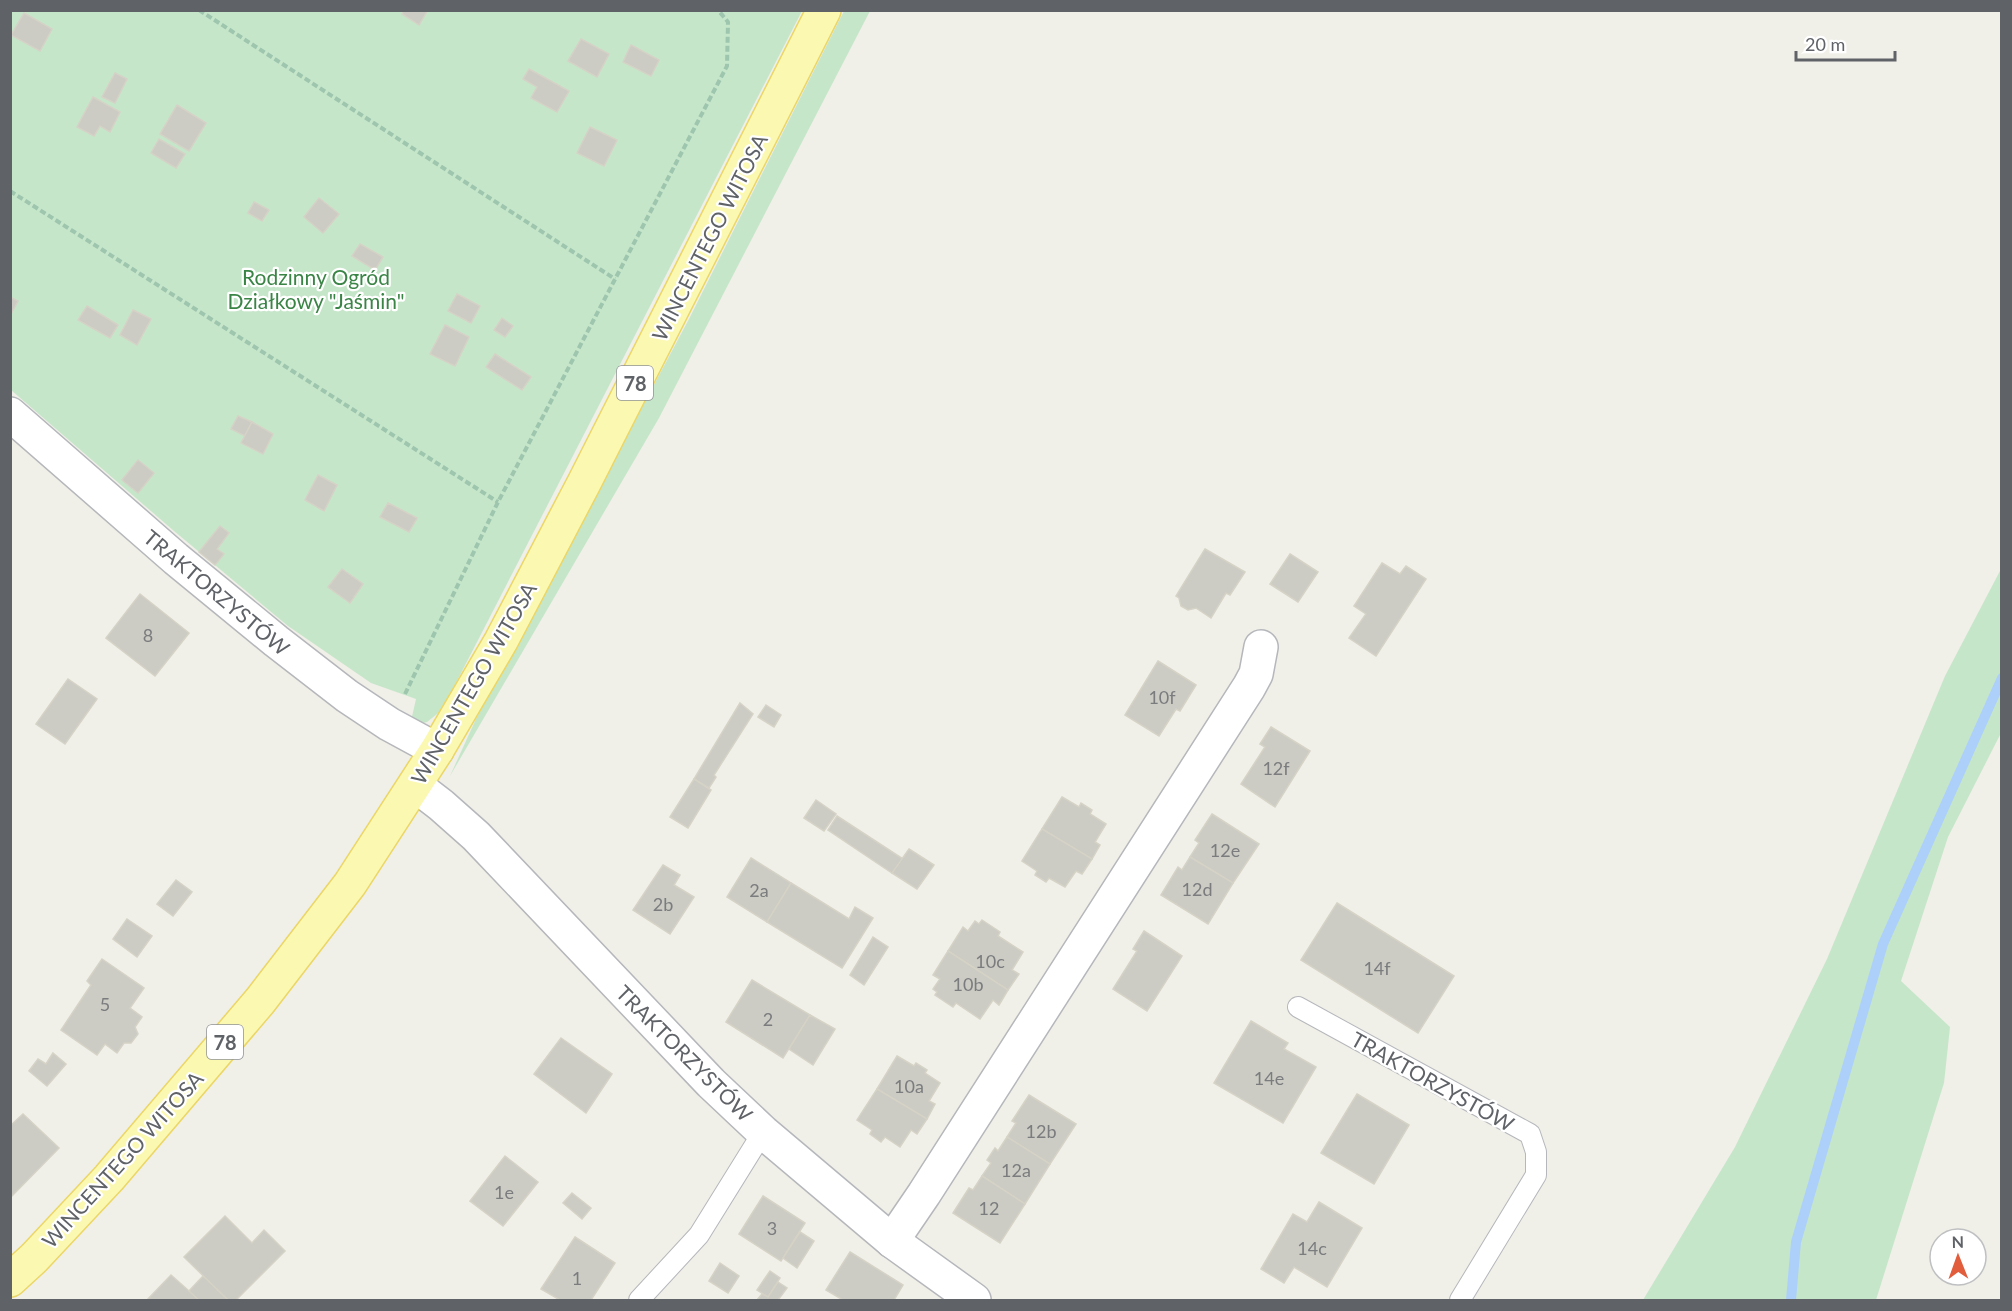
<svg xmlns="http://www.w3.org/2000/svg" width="2012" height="1311" viewBox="0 0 2012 1311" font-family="Lato,sans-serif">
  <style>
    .green { fill: #c6e6ca }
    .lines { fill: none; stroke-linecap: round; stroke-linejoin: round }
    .stream { stroke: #add0fb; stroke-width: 10 }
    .building { fill: #cccbc4; stroke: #d5d2c6; stroke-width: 1.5 }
    .lane-casing { stroke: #b5b7bb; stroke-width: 22 }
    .street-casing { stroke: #b5b7bb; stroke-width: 36 }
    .primary-casing { stroke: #ebd666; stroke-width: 36 }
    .path { stroke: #9ec5ae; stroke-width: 4; stroke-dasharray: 6 3; stroke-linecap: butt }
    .lane { stroke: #fff; stroke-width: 20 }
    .street { stroke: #fff; stroke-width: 33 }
    .primary { stroke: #fbf8b2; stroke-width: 33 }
    .labels { text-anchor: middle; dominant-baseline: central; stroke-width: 4.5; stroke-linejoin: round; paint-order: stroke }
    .number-label { font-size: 18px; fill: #7a7c7e }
    .shield { fill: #fff; stroke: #8f9195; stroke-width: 1.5 }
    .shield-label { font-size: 20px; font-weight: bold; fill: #5f6267 }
    .street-label { font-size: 21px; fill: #5f6267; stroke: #fff }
    .park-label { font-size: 21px; fill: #3a8446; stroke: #fff }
  </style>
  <rect width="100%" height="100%" fill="#f0efe8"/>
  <g class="green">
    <path d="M 11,11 L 802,11 L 442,710 L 427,722 L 415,725 L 411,721 L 416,699 L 371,683 L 288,626 L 174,531 L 11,390 Z"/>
    <path d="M 844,11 L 870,11 L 659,418 L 450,776 L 476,719 L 689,319 Z"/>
    <path d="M 2001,569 L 2001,733 L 1948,837 L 1901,981 L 1950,1027 L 1944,1083 L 1876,1300 L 1643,1300 L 1735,1147 L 1827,959 L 1945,676 Z"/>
  </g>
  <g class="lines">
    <path class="stream" d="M 1791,1300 L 1796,1242 L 1883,944 L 2002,678"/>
  </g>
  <g class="building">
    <path d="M 404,10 L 428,10 L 419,25 L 402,14 Z"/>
    <path d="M 24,13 L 52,29 L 40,51 L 11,35 Z"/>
    <path d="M 581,39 L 609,54 L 597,77 L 568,61 Z"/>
    <path d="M 631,45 L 659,60 L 651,76 L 623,62 Z"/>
    <path d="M 529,69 L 569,91 L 557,112 L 531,98 L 537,87 L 523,79 Z"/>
    <path d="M 115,73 L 127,79 L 115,103 L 102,97 Z"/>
    <path d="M 93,97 L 120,112 L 110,132 L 100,126 L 94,136 L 77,127 Z"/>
    <path d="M 177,105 L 206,123 L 189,151 L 160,134 Z"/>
    <path d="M 590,127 L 617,140 L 604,166 L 577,153 Z"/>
    <path d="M 159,139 L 185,154 L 176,168 L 151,153 Z"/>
    <path d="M 319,198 L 339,214 L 323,233 L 304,217 Z"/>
    <path d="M 254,202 L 269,210 L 262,221 L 248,213 Z"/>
    <path d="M 360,244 L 383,257 L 375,270 L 352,256 Z"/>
    <path d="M 457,294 L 480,306 L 471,323 L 448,311 Z"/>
    <path d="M 10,297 L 18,301 L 10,316 Z"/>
    <path d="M 87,306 L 118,325 L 110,338 L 78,320 Z"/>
    <path d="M 133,310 L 151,319 L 137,345 L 120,335 Z"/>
    <path d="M 502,318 L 513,326 L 505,337 L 494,330 Z"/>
    <path d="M 445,325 L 469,337 L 455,366 L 430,354 Z"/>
    <path d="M 495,354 L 531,377 L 522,390 L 486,367 Z"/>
    <path d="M 238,416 L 252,422 L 245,436 L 231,429 Z"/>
    <path d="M 252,422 L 273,434 L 263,454 L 241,443 Z"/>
    <path d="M 138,460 L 154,473 L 138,493 L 122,480 Z"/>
    <path d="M 318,475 L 337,485 L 324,511 L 305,500 Z"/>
    <path d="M 388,503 L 417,518 L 409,532 L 380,517 Z"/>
    <path d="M 220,526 L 229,533 L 217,549 L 224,554 L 215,565 L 199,552 Z"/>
    <path d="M 1205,549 L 1245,572 L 1230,595 L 1226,593 L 1211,618 L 1196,608 L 1188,610 L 1181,606 L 1179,598 L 1176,596 Z"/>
    <path d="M 1290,554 L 1318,572 L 1298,602 L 1270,584 Z"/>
    <path d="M 1382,563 L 1400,574 L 1406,566 L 1426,579 L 1376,656 L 1349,638 L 1366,614 L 1354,606 Z"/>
    <path d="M 342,569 L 363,584 L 350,603 L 328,587 Z"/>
    <path d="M 140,594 L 189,633 L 155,676 L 106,638 Z"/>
    <path d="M 1158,661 L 1196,685 L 1180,711 L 1176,709 L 1159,736 L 1125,715 Z"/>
    <path d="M 68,679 L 97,699 L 65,744 L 36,724 Z"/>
    <path d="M 740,703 L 753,714 L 714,775 L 716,777 L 709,788 L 694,779 Z"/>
    <path d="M 766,705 L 781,715 L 774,727 L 758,717 Z"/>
    <path d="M 1271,727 L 1310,751 L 1275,807 L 1241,784 L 1265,747 L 1260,744 Z"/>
    <path d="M 694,779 L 711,790 L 688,828 L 670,817 Z"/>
    <path d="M 1062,797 L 1079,807 L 1081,803 L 1092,810 L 1090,814 L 1106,824 L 1095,842 L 1100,845 L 1092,859 L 1042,829 Z"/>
    <path d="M 816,800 L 836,814 L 824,831 L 804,818 Z"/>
    <path d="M 1212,814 L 1259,844 L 1233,883 L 1190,857 L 1199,843 L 1195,840 Z"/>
    <path d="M 837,816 L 903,859 L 892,873 L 828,830 Z"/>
    <path d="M 1042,829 L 1092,859 L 1082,874 L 1076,871 L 1065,887 L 1049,878 L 1046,882 L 1035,875 L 1037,871 L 1022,861 Z"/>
    <path d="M 909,849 L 934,865 L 917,889 L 892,873 Z"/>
    <path d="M 1190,857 L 1233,883 L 1208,924 L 1161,895 L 1178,867 L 1182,870 Z"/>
    <path d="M 751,858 L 791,883 L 767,922 L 727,897 Z"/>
    <path d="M 663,865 L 680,875 L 674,885 L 694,897 L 670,934 L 633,910 Z"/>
    <path d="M 176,880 L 192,892 L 173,916 L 157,904 Z"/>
    <path d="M 791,883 L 849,919 L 855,907 L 873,918 L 842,968 L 767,922 Z"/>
    <path d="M 1337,903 L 1454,976 L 1418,1033 L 1301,960 Z"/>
    <path d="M 127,919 L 152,936 L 137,957 L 113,939 Z"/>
    <path d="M 982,920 L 1000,932 L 998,936 L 1023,952 L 1012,970 L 1019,974 L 1008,990 L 948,951 L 963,927 L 968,931 L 975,921 L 979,924 Z"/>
    <path d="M 1144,931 L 1182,956 L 1147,1011 L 1113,989 L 1137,951 L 1133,949 Z"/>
    <path d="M 873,937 L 888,947 L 864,985 L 850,975 Z"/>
    <path d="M 948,951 L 1008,990 L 999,1005 L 993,1000 L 980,1019 L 956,1003 L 953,1007 L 935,995 L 937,992 L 933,989 L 940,979 L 933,975 Z"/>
    <path d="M 102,959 L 144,988 L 130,1008 L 142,1017 L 135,1027 L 138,1034 L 131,1043 L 124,1043 L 117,1053 L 105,1044 L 97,1055 L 61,1030 L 91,985 L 87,981 Z"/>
    <path d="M 752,980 L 810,1015 L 783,1058 L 726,1022 Z"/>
    <path d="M 810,1015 L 835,1029 L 813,1065 L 789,1049 Z"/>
    <path d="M 1251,1021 L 1288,1043 L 1284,1049 L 1316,1067 L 1283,1123 L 1214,1083 Z"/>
    <path d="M 561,1038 L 612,1074 L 586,1113 L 534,1074 Z"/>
    <path d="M 53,1053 L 66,1064 L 47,1086 L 29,1071 L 38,1059 L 46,1064 Z"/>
    <path d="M 897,1056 L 914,1066 L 916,1063 L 927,1070 L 925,1073 L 940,1083 L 929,1101 L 935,1104 L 927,1119 L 877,1089 Z"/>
    <path d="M 877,1089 L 927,1119 L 917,1134 L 911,1130 L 900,1147 L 885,1137 L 881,1142 L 870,1134 L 872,1130 L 857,1120 Z"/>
    <path d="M 1357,1094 L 1409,1125 L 1374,1184 L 1321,1153 Z"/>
    <path d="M 1029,1095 L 1076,1124 L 1050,1164 L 1007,1137 L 1016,1123 L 1012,1121 Z"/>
    <path d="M 23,1114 L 59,1148 L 10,1198 L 10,1126 Z"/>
    <path d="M 1007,1137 L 1050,1164 L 1025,1204 L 982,1176 L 991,1163 L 987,1160 L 995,1148 L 998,1151 Z"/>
    <path d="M 505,1156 L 538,1182 L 503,1226 L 470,1201 Z"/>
    <path d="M 982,1176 L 1025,1204 L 1000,1243 L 953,1213 L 969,1188 L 973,1190 Z"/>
    <path d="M 572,1193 L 591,1208 L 582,1219 L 563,1203 Z"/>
    <path d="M 763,1196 L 805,1223 L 781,1261 L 739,1234 Z"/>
    <path d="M 1319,1202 L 1362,1228 L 1327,1287 L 1294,1267 L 1284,1283 L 1261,1269 L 1293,1214 L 1307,1222 Z"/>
    <path d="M 225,1216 L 252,1243 L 264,1230 L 285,1251 L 236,1300 L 228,1300 L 184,1257 Z"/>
    <path d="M 800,1232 L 814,1241 L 797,1268 L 783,1258 Z"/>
    <path d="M 575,1237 L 615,1263 L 591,1300 L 560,1300 L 541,1289 Z"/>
    <path d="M 850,1252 L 903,1285 L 894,1300 L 843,1300 L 826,1290 Z"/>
    <path d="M 720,1263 L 739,1276 L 728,1293 L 709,1281 Z"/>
    <path d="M 770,1271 L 780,1278 L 768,1297 L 757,1290 Z"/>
    <path d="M 171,1275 L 189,1291 L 199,1300 L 147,1300 Z"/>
    <path d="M 203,1276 L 228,1300 L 199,1300 L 189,1291 Z"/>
    <path d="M 778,1282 L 787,1288 L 778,1300 L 757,1300 L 762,1294 L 768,1297 Z"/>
  </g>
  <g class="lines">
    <defs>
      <g id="lane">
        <path d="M 1298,1007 L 1530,1134 L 1536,1152 L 1536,1175 L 1460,1300"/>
        <path d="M 639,1300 L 699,1235 L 763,1132"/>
      </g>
      <g id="street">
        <path d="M 10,414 L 176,559 L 276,641 L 347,696 L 389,724 L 437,750"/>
        <path d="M 415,785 L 441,805 L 476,836 L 711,1083 L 763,1132 L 892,1241 L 974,1300"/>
        <path d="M 892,1241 L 924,1194 L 1249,687 L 1256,674 L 1261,647"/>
      </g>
      <path id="primary" d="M 10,1280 L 34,1258 L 109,1178 L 260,1001 L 350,884 L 437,750 L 501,641 L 584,483 L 824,10"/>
    </defs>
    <use href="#lane" class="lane-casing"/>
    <use href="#street" class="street-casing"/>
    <use href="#primary" class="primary-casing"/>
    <g class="path">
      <path d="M 199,10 L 615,279"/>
      <path d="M 10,191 L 498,502"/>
      <path d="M 405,694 L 498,502 L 727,66 L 728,22 L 718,10"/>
    </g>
    <use href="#lane" class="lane"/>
    <use href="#street" class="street"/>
    <use href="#primary" class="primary"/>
  </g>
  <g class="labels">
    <g class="number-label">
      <text x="148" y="635">8</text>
      <text x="1162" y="697">10f</text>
      <text x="1276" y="768">12f</text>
      <text x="1225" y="850">12e</text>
      <text x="1197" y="889">12d</text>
      <text x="759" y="890">2a</text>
      <text x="663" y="904">2b</text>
      <text x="990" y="961">10c</text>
      <text x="1377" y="968">14f</text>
      <text x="968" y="984">10b</text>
      <text x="105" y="1004">5</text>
      <text x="768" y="1019">2</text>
      <text x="1269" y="1078">14e</text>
      <text x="909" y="1086">10a</text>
      <text x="1041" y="1131">12b</text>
      <text x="1016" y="1170">12a</text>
      <text x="504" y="1192">1e</text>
      <text x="989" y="1208">12</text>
      <text x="772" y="1228">3</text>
      <text x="1312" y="1248">14c</text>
      <text x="577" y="1278">1</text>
    </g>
    <g class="shield">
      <rect x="617" y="366" width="36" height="34" rx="4.5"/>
      <rect x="207" y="1025" width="36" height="34" rx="4.5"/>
    </g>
    <g class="shield-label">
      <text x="635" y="383">78</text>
      <text x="225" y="1042">78</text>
    </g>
    <g class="street-label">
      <text transform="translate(709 237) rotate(-63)">WINCENTEGO WITOSA</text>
      <text transform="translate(217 592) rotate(40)">TRAKTORZYSTÓW</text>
      <text transform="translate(473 683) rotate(-60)">WINCENTEGO WITOSA</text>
      <text transform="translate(685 1053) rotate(45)">TRAKTORZYSTÓW</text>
      <text transform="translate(1433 1081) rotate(29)">TRAKTORZYSTÓW</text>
      <text transform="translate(122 1159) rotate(-48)">WINCENTEGO WITOSA</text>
    </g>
    <g class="park-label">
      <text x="316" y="276">Rodzinny Ogród<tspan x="316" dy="24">Działkowy "Jaśmin"</tspan></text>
    </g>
  </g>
  <rect width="2012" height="1311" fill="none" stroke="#5f6267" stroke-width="24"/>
  <g transform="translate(1958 1257) rotate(359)"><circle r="28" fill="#ffffff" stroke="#bfc0c2" stroke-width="1.5"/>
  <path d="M0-4.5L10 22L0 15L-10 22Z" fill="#e25d3c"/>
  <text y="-9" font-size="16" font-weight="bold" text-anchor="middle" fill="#5f6267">N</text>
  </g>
  <path d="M1796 51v9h99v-9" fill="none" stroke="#5f6267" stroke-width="3"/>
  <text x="1805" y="51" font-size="18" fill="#5f6267" stroke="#ffffff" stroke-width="4.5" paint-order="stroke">20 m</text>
</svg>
